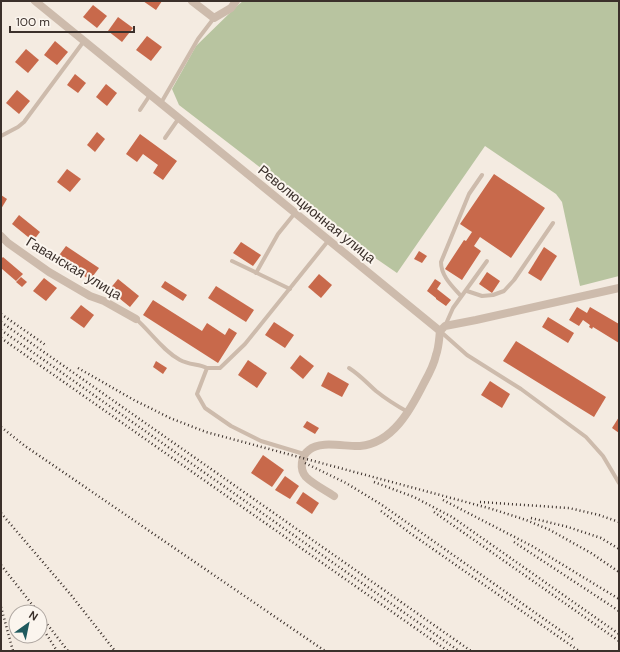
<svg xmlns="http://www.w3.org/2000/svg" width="620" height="652" viewBox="0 0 620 652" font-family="'DM Sans',sans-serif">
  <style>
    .green { fill: #b8c4a0 }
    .building { fill: #c8694b }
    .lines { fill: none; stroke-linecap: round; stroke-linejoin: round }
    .service { stroke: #cdbbac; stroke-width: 4 }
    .minor { stroke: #cdbbac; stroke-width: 8 }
    .rail { stroke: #3b302b; stroke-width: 2.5; stroke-dasharray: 1 3; stroke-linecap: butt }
    .labels { text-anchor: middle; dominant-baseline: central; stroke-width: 4; stroke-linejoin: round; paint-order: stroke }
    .street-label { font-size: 14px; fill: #3b302b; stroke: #fbf5ee }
  </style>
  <rect width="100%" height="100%" fill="#f4ebe1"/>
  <path class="green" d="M 243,1 L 619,1 L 619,276 L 580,286 L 562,202 L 556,194 L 485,146 L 397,273 L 368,253 L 305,202 L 179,105 L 172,89 L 196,46 L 238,5 Z"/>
  <g class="building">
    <path d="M 143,1 L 162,1 L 156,10 Z"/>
    <path d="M 93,5 L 107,16 L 97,28 L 83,17 Z"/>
    <path d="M 118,17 L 133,28 L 122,42 L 108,31 Z"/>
    <path d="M 147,36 L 162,47 L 151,61 L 136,50 Z"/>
    <path d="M 55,41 L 68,52 L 57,65 L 44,55 Z"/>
    <path d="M 26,49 L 39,60 L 28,73 L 15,62 Z"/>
    <path d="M 75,74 L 86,83 L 78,93 L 67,85 Z"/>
    <path d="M 106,84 L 117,93 L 107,106 L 96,97 Z"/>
    <path d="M 17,90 L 30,101 L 19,114 L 6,103 Z"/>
    <path d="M 97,132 L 105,139 L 95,152 L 87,145 Z"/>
    <path d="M 140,134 L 177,161 L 163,180 L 153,173 L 158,165 L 143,154 L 137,162 L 126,154 Z"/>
    <path d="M 67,169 L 81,179 L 70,192 L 57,182 Z"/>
    <path d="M 494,174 L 545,208 L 511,258 L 480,237 L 474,246 L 481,251 L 462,280 L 445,269 L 464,240 L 466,241 L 472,232 L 460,224 Z"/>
    <path d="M 1,195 L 7,199 L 1,209 Z"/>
    <path d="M 19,215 L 40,232 L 33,241 L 12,224 Z"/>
    <path d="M 241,242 L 261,255 L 253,266 L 233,253 Z"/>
    <path d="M 66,246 L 99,268 L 90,280 L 57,258 Z"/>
    <path d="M 544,247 L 557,256 L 541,281 L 528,273 Z"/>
    <path d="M 419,251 L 427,256 L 422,263 L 414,259 Z"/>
    <path d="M 3,257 L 23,274 L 16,281 L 1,268 L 1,259 Z"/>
    <path d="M 487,272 L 500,281 L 492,293 L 479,284 Z"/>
    <path d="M 319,274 L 332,285 L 321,298 L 308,287 Z"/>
    <path d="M 21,277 L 27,282 L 22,287 L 16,282 Z"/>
    <path d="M 44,278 L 57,288 L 46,301 L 33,291 Z"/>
    <path d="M 118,279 L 139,296 L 130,307 L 109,290 Z"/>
    <path d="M 435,279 L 441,283 L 437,289 L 451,300 L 446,306 L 436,299 L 436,298 L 427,291 Z"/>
    <path d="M 165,281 L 187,295 L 183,301 L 161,287 Z"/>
    <path d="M 216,286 L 254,310 L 246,322 L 208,298 Z"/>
    <path d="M 153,300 L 202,331 L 207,323 L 225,335 L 229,328 L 237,333 L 218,363 L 143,315 Z"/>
    <path d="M 81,305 L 94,315 L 84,328 L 70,318 Z"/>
    <path d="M 577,307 L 587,313 L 590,307 L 619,324 L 619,343 L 593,327 L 592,329 L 589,327 L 590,325 L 583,320 L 579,326 L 569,320 Z"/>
    <path d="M 548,317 L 574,333 L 568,343 L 542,327 Z"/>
    <path d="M 274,322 L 294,335 L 285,348 L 265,335 Z"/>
    <path d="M 516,341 L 606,397 L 594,417 L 503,361 Z"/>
    <path d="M 300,355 L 314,366 L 303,379 L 290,368 Z"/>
    <path d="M 248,360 L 267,373 L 257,388 L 238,375 Z"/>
    <path d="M 156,361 L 167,368 L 163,374 L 153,367 Z"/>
    <path d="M 328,372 L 349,384 L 342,397 L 321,386 Z"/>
    <path d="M 490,381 L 510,394 L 502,408 L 481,395 Z"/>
    <path d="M 619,417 L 619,433 L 612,428 Z"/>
    <path d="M 307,421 L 319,428 L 315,434 L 303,427 Z"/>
    <path d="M 263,455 L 284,470 L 272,487 L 251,473 Z"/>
    <path d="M 285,476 L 299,486 L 290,499 L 275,490 Z"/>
    <path d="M 303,492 L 319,503 L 312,514 L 296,503 Z"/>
  </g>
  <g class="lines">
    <g class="service">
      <path d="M 161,103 L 198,39 L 214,18"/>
      <path d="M 140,110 L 150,95"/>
      <path d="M 1,136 L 18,127 L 24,122 L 84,41"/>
      <path d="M 165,138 L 179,118"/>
      <path d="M 232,261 L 290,289"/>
      <path d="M 256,273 L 278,234 L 295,213"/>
      <path d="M 467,291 L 482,296 L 493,295 L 504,291 L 514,280 L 553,223"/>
      <path d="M 461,296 C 452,286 441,276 441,262 L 469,194 L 482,175"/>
      <path d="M 136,319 C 151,332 162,350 180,360 C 189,365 199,364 207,368 L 197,394 L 205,408 L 231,426 L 261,441 L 304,454"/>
      <path d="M 445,326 L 453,308 L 487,261"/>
      <path d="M 440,331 L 467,355 L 521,389 L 586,437 L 603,456 L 619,483"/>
      <path d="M 207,368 L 220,368 L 245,344 L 328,241"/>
      <path d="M 349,368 C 360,375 367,383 376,391 C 386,399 397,406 408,412"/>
    </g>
    <g class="minor">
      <path d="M 35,1 C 170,110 305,221 440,331"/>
      <path d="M 192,1 L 214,18 L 231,8 L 236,1"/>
      <path d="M 1,236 L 8,243 L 49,272 L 90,296 L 104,301 L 136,319"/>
      <path d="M 440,331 L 445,326 L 476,320 L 619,288"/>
      <path d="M 334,496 C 325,490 313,484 306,477 C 299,469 301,456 309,450 C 320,440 346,447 360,446 C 393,443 411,409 424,383 C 429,374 434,365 436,355 C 439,347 439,339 440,331"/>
    </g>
    <g class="rail">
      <path d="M 1,314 L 47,346"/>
      <path d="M 1,322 L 471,651"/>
      <path d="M 1,330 L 459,651"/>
      <path d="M 1,338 L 448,651"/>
      <path d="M 78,368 L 134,400 L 170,418 L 206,432 L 492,509 L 526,520 L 550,530 L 591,553 L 619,572"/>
      <path d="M 1,427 L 25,446 L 325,651"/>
      <path d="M 305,463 L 346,483 L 382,505 L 574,640"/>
      <path d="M 374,482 L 414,497 L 452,517 L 619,634"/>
      <path d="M 443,500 L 532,546 L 619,599"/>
      <path d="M 480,502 L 569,508 L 599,515 L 619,522"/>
      <path d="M 381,511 L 410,533 L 579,651"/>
      <path d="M 434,512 L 619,641"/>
      <path d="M 1,513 L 71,595 L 115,651"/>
      <path d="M 531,518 L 568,527 L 601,538 L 619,549"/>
      <path d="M 514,542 L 619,611"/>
      <path d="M 1,565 L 38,612"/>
      <path d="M 1,607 L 13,651"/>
      <path d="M 40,615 L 68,651"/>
      <path d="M 40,624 L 57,651"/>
    </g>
  </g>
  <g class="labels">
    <g class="street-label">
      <text transform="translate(317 214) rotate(39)">Революционная улица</text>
      <text transform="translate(74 268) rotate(31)">Гаванская улица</text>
    </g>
  </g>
  <rect width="620" height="652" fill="none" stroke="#3b302b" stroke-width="4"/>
  <g transform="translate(28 624) rotate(33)"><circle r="19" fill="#fbf5ee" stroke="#aea6a0"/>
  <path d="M0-3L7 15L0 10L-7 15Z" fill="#1f5a5e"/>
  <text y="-6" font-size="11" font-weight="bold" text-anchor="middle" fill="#3b302b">N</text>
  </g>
  <path d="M10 26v6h124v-6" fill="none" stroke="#3b302b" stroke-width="2"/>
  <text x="16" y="26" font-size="12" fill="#3b302b" stroke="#fbf5ee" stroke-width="3" paint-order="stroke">100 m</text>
</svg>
